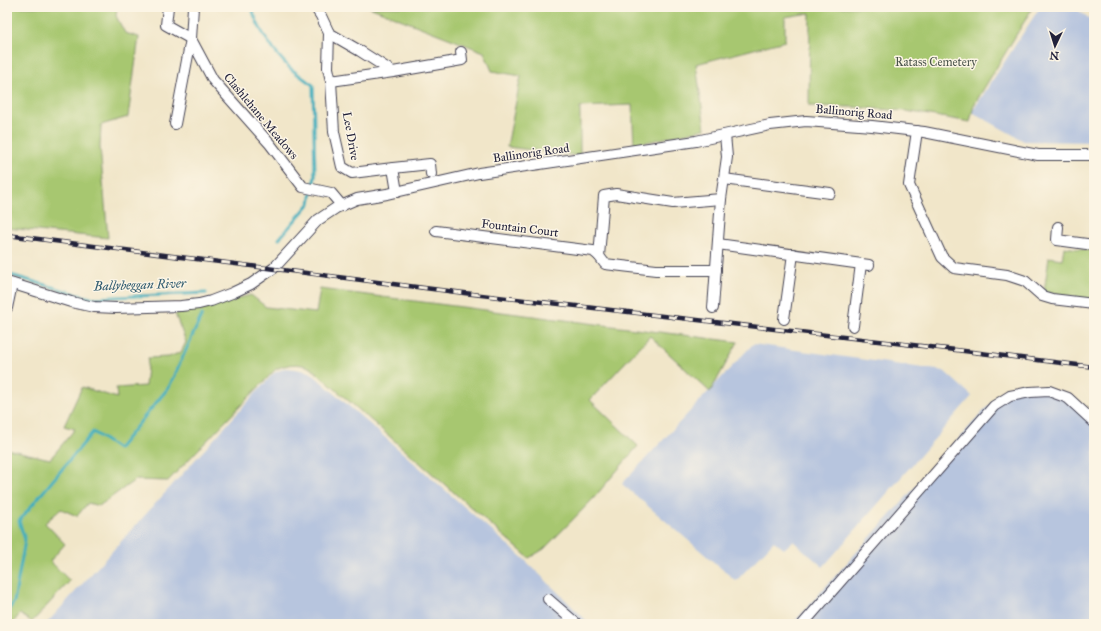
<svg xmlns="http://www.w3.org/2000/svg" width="1101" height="631" viewBox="0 0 1101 631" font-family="'IM FELL Great Primer',serif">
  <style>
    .industrial { fill: #b7c5de }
    .green { fill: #a7c770; stroke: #647456 }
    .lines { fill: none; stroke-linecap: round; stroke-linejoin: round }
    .stream { stroke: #40aebd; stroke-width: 3 }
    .minor-casing { stroke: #413f50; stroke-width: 12 }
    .minor { stroke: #fff; stroke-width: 10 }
    .rail-casing { stroke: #22223b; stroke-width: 4.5 }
    .rail { stroke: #fcf5e5; stroke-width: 3; stroke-dasharray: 9; stroke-linecap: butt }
    .labels { text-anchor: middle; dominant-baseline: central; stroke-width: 3; stroke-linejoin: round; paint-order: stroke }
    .park-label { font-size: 12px; fill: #4a544b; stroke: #fcf5e5 }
    .street-label { font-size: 12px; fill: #22223b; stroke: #fcf5e5 }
    .water-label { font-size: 13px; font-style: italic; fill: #2e5a6f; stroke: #fcf5e5 }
  </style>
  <rect width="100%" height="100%" fill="#fcf5e5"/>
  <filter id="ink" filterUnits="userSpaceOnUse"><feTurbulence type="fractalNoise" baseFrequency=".025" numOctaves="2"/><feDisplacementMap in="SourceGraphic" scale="8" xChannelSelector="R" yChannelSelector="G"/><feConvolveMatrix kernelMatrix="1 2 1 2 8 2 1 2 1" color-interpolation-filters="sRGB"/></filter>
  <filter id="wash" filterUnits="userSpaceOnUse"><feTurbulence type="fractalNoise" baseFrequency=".012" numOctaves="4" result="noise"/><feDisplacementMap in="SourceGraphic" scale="16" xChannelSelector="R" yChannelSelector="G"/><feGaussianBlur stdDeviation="0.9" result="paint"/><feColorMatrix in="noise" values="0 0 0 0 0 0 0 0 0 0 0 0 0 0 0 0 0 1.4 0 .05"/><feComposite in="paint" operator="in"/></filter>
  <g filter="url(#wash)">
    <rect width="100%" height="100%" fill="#f1e6c9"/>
    <g class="industrial">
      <path d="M 1040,7 L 1074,7 L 1094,22 L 1094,142 L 1024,141 L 972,112 Z"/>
      <path d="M 753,344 L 944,371 L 972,396 L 823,567 L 793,541 L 784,549 L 774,541 L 736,581 L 622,484 Z"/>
      <path d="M 285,368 L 296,369 L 310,372 L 524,559 L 590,624 L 46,624 L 274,373 Z"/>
      <path d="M 1026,387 L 1047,387 L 1094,418 L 1094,624 L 792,624 L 990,404 L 1006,392 Z"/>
    </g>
    <g class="green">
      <path d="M 7,7 L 117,7 L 116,16 L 125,33 L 139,37 L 128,117 L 101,125 L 100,147 L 108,238 L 7,228 Z"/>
      <path d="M 369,7 L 1033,7 L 974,105 L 970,122 L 906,111 L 852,107 L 809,106 L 810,13 L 785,17 L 785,41 L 696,64 L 705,129 L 634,145 L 632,105 L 580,107 L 580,156 L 507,147 L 521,76 L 492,71 L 484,52 Z"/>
      <path d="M 1064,247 L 1094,251 L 1094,300 L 1044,292 L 1049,257 L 1062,259 Z"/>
      <path d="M 320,289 L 738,342 L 710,392 L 650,336 L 590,400 L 638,446 L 592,500 L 544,549 L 529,558 L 311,368 C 298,362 288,364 276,369 L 168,481 L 135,480 L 99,506 L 88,503 L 77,516 L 61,509 L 45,523 L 65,544 L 50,561 L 70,581 L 32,622 L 20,614 L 12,624 L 7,624 L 7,449 L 50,459 L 75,429 L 64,426 L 82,387 L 117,398 L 116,388 L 145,386 L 148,358 L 169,357 L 181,352 L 186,342 L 175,314 L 251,295 L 266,307 L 316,313 Z"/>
    </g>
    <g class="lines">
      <g class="stream">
        <path d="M 252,7 C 256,27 275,54 290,68 C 297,74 305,79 313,85 L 315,176 L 310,203 L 279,239"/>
        <path d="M 7,274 L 91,298 L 206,293"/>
        <path d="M 7,612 L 14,602 L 25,540 L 19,521 L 93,432 L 118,449 L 169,387 L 202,315"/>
      </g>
    </g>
  </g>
  <g filter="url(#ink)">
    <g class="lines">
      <defs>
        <g id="minor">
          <path d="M 168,7 L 166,25 L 191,39 L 213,80 L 270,144 L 303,187 L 331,193 L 342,206"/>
          <path d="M 315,7 L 321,16 L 329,33 L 328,68 L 331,81 L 334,132 L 342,167 L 352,173 L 393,168 L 397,192"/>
          <path d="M 329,33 L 360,51 L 393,72 L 462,60 L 461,52"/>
          <path d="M 331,81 L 393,72"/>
          <path d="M 175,124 L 191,39 L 193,7"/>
          <path d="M 917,131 L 909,185 L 942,257 L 954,268 L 1007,275 L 1025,281 L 1042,296 L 1052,299 L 1094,304"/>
          <path d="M 393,168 L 430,164 L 431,174"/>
          <path d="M 724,179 L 830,193"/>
          <path d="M 1058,227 L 1057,240 L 1094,245"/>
          <path d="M 436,231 L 593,251 L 599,256 L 605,264 L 656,270 L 716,270"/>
          <path d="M 718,244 L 869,265"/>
          <path d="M 599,256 L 604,196 L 616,194 L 673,203 L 721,199"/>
          <path d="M 7,282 L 71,302 L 94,307 L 116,308 L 181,306 L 199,304 L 211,301 L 232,293 L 251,284 L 274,268 L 318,220 L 336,208 L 357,199 L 387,194 L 479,173 L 696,141 L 770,125 L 806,121 L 872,126 L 924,132 L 1038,155 L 1094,155"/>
          <path d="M 7,308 L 12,284"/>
          <path d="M 713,308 L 721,199 L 727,157 L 725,135"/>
          <path d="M 784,319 L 793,254"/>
          <path d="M 853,326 L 861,264"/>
          <path d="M 548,599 L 577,624"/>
          <path d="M 803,624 L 994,406 L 1010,396 L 1030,392 L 1049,391 L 1068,398 L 1094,422"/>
        </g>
      </defs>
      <use href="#minor" class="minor-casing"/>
      <use href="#minor" class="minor"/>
      <defs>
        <path id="rail" d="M 7,235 L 464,293 L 956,350 L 1094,367"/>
      </defs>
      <use href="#rail" class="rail-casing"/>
      <use href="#rail" class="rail"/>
    </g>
  </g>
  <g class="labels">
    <g class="park-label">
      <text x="936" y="62">Ratass Cemetery</text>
    </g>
    <g class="street-label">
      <text transform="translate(854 112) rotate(5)">Ballinorig Road</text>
      <text transform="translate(261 116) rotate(50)">Clashlehane Meadows</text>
      <text transform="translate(351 136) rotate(80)">Lee Drive</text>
      <text transform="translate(531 153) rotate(-8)">Ballinorig Road</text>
      <text transform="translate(520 228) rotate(7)">Fountain Court</text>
    </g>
    <g class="water-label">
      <text transform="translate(140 285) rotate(-2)">Ballybeggan River</text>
    </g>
  </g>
  <rect width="1101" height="631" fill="none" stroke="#fcf5e5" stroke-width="24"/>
  <g transform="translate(1055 46) rotate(184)" stroke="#fcf5e5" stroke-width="3" paint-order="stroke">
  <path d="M0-3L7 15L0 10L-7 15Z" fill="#22223b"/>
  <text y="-6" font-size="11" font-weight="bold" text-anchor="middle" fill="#22223b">N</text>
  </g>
</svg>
